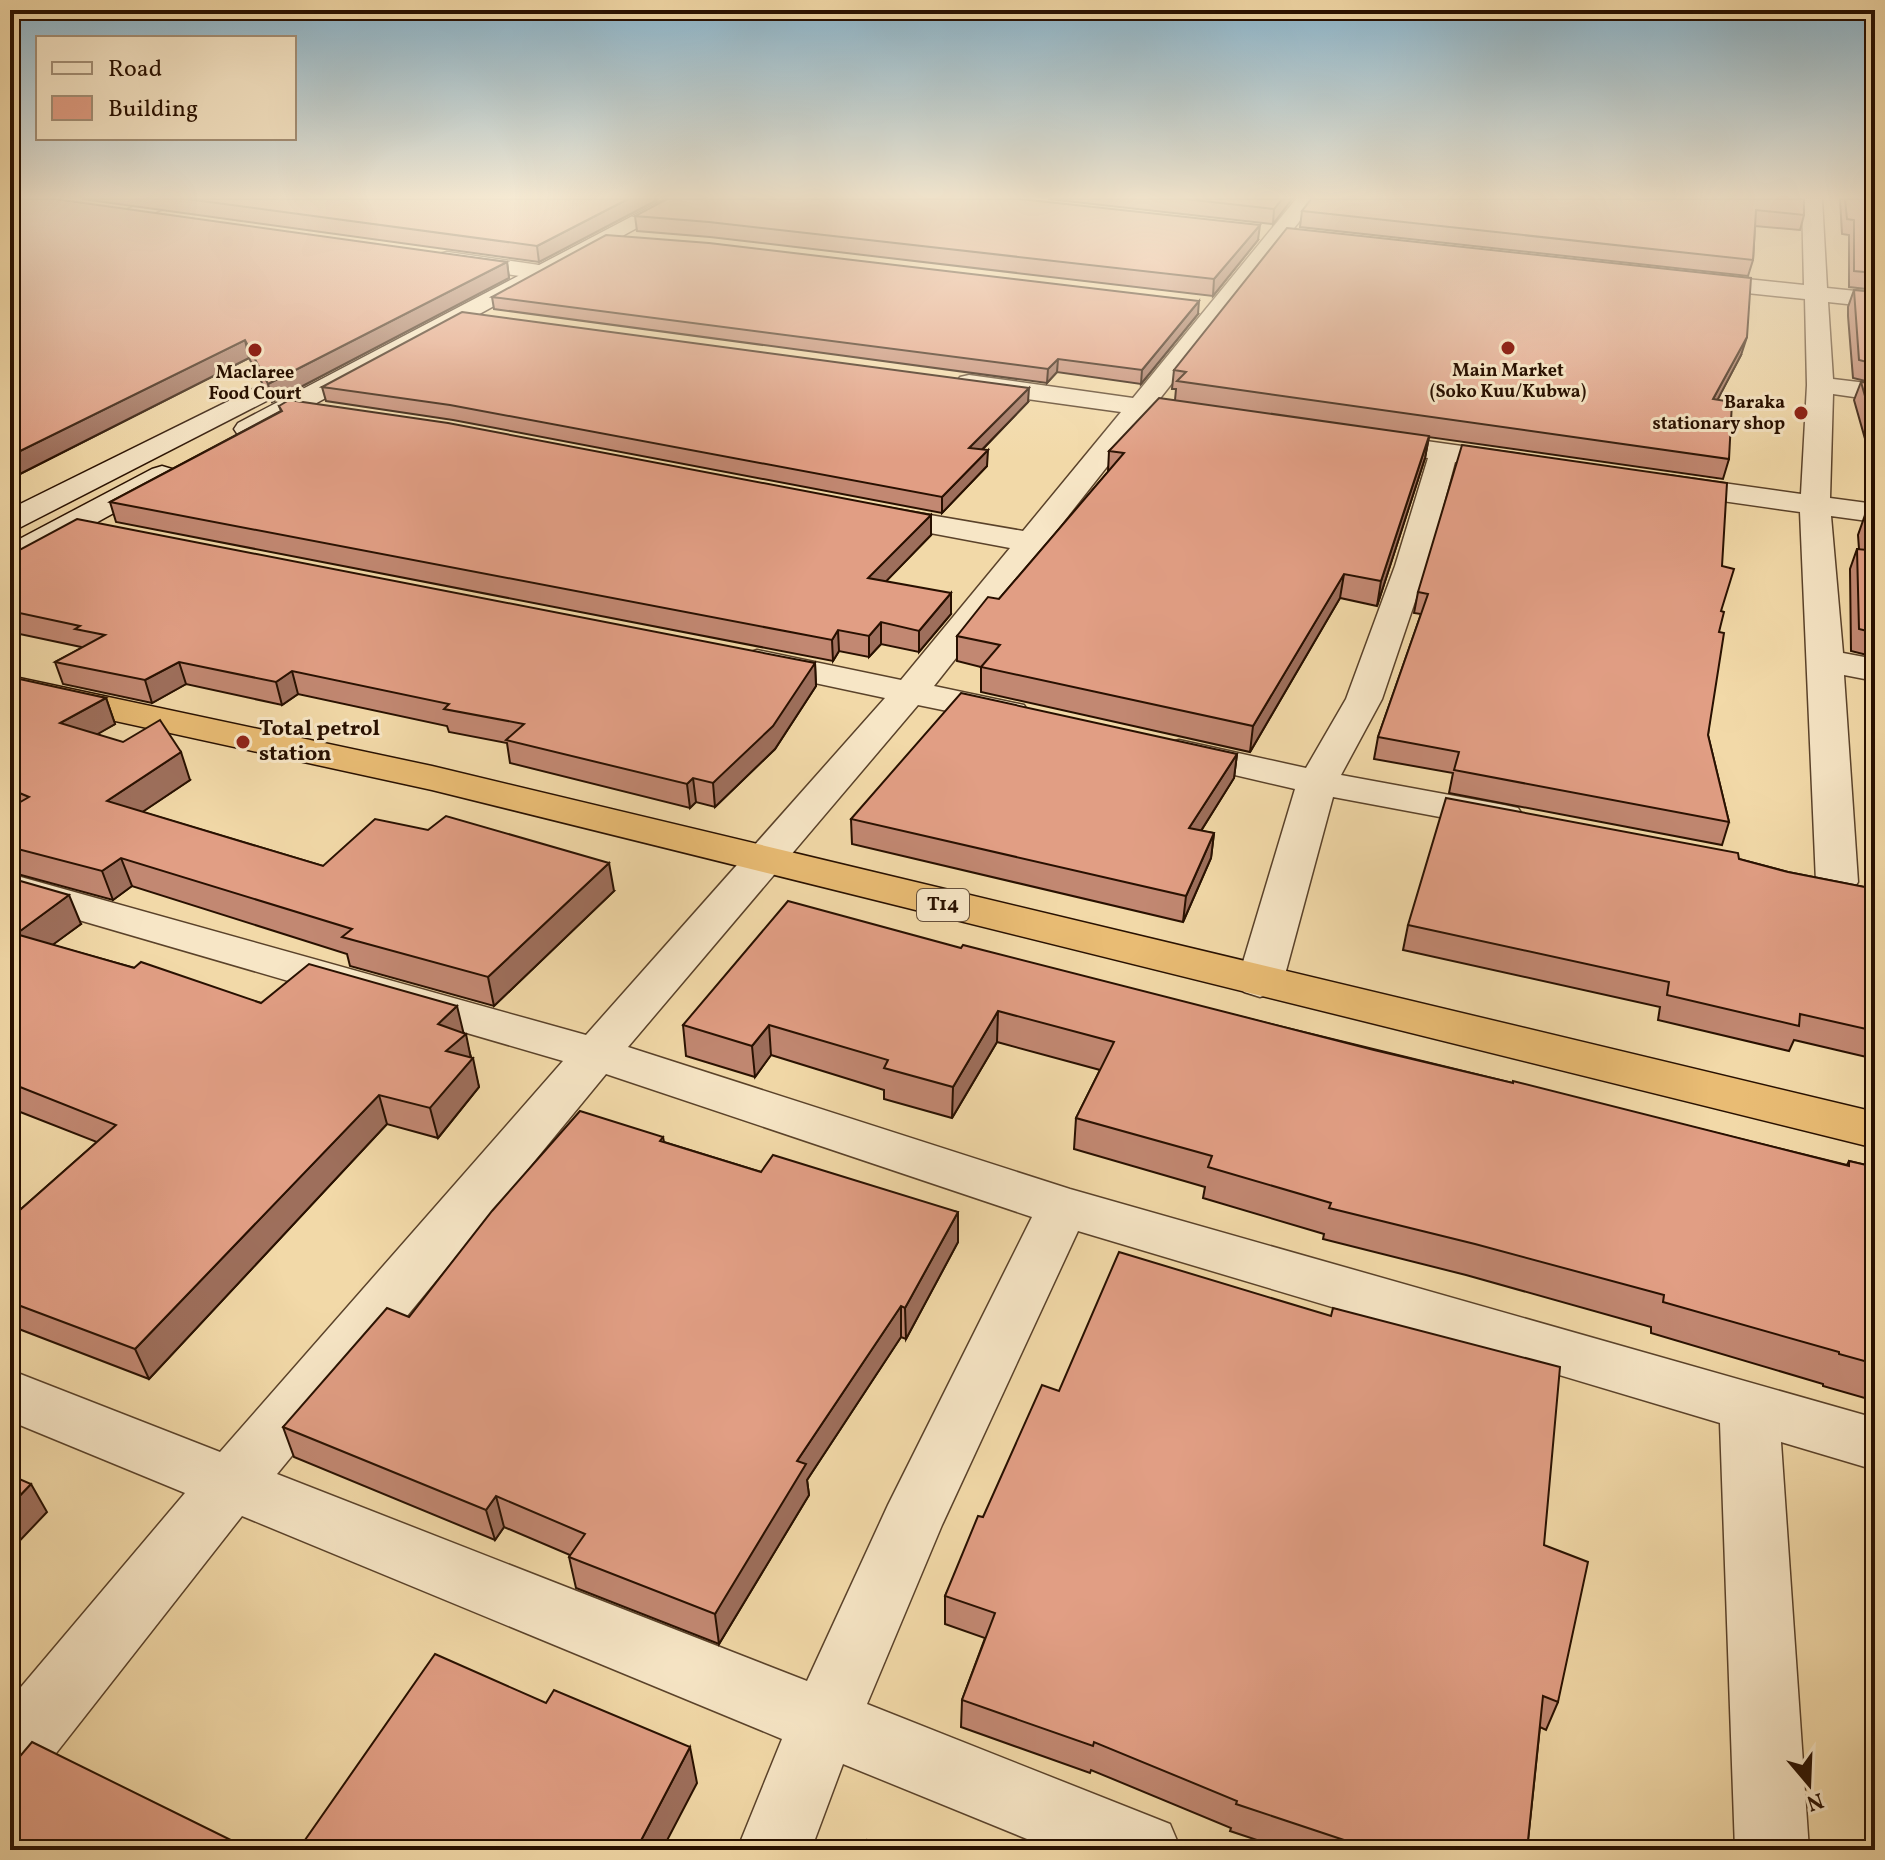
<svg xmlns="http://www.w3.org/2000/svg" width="1885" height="1860" viewBox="0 0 1885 1860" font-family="Vollkorn,serif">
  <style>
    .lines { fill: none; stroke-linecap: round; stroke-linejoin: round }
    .minor-casing { stroke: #5a422a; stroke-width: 3 }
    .secondary-casing { stroke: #281000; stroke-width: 3 }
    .trunk-casing { stroke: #281000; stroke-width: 3 }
    .minor { fill: #f7e6c6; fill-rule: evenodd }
    .secondary { fill: #f7e6c6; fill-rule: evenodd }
    .trunk { fill: #e9bc74; fill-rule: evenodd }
    .wall { fill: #c28872; stroke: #281000; stroke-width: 2 }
    .shaded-wall { fill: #9e6f5c; stroke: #281000; stroke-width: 2 }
    .building { fill: #e19e84; stroke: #281000; stroke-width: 2 }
    .poi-dot { fill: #8f2418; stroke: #f7e6c6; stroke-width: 3 }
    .labels { text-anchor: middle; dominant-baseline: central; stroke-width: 6; stroke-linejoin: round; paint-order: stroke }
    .far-poi-label { font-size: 18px; font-weight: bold; fill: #281000; stroke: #f7e6c6 }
    .shield { fill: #f7e6c6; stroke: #66503b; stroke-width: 2 }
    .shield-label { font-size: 20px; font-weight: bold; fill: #281000 }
    .poi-label { font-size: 22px; font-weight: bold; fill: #281000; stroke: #f7e6c6; text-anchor: start }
  </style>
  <rect width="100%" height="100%" fill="#f2d9a8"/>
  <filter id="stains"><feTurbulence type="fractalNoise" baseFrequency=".0025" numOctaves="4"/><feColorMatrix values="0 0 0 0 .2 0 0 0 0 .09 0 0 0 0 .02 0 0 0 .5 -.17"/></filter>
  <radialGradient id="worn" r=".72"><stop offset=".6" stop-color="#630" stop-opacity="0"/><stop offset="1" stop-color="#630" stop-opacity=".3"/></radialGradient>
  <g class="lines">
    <defs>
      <g id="minor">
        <path d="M 154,199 L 182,199 L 179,203 L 137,219 L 123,219 L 120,215 L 123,211 Z"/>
        <path d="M 1296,199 L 1317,199 L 1158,401 L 1173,404 L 1176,410 L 1173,416 L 1147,416 L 934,686 L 1024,705 L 1029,713 L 1024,721 L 1011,724 L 918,705 L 628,1047 L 1070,1189 L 1875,1418 L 1875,1470 L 1781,1442 L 1809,1850 L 1735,1850 L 1720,1423 L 1078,1231 L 942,1525 L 867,1704 L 1170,1824 L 1181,1850 L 1054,1850 L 843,1764 L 811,1850 L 737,1850 L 782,1739 L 242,1516 L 35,1780 L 10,1790 L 10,1700 L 185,1493 L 10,1421 L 10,1370 L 220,1452 L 563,1061 L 10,900 L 10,874 L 586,1035 L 885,698 L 745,668 L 739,661 L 745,654 L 757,650 L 901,680 L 1010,548 L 861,520 L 857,514 L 861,508 L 872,505 L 1023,531 L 1121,412 L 969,391 L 960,389 L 956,383 L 960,377 L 969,375 L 1133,398 ZM 606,1074 L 1032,1217 L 888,1505 L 807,1681 L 277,1474 Z"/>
        <path d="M 1802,199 L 1822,199 L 1827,288 L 1875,293 L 1875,307 L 1828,302 L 1833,379 L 1875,384 L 1875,400 L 1833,394 L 1830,498 L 1875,504 L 1875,522 L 1831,516 L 1843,653 L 1875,659 L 1875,681 L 1844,675 L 1858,882 L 1852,891 L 1837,895 L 1822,891 L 1816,882 L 1800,512 L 1666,493 L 1656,490 L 1651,484 L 1656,478 L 1666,475 L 1801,494 L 1807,385 L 1805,299 L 1690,287 L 1682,285 L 1679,280 L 1682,275 L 1690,273 L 1804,285 Z"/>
        <path d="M 447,252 L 539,265 L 550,272 L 539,279 L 439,264 L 436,259 L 439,254 Z"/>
        <path d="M 1369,433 L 1519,454 L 1529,457 L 1533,463 L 1529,469 L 1519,472 L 1455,462 L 1427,566 L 1382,699 L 1341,775 L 1504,805 L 1518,808 L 1524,817 L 1518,826 L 1504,829 L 1333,797 L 1283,982 L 1276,992 L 1260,997 L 1244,992 L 1237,982 L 1295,789 L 1166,759 L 1160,751 L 1166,743 L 1179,740 L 1306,768 L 1346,699 L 1395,566 L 1428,458 L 1359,447 L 1355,441 L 1359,435 Z"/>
      </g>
      <g id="secondary">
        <path d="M 665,199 L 690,199 L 258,435 L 248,437 L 238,435 L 234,429 L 238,423 Z"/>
        <path d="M 275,378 L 284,380 L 288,386 L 284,392 L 21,527 L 10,530 L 10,509 Z"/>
        <path d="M 162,466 L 172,469 L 177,475 L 172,481 L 21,564 L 10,567 L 10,544 L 152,469 Z"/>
      </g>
      <path id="trunk" d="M 10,676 L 432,766 L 1875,1112 L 1875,1148 L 432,790 L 10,698 Z"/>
    </defs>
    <use href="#minor" class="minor-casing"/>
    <use href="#secondary" class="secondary-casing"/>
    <use href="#trunk" class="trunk-casing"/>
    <use href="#minor" class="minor"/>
    <use href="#secondary" class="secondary"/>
    <use href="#trunk" class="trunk"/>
  </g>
  <g class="wall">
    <path d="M 10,199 L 507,262 L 509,278 L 272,402 L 249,358 L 10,479 Z"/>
    <path d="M 82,199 L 659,199 L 539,262 Z"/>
    <path d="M 1048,199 L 1292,199 L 1273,224 Z"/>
    <path d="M 1804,199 L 1804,215 L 1800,230 L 1755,226 L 1753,260 L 1748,276 L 1300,227 L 1302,211 Z"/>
    <path d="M 1840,199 L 1875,199 L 1875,290 L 1849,287 L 1849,235 L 1842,234 Z"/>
    <path d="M 635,216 L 1258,240 L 1213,296 L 710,237 L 637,231 Z"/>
    <path d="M 1854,290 L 1875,292 L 1875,474 L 1854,400 L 1861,382 L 1874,383 L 1853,378 L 1848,316 L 1848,307 Z"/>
    <path d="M 492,297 L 1198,314 L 1141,384 L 1057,372 L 1047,383 L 494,309 Z"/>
    <path d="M 1741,355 L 1717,400 L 1729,459 L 1723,479 L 1429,437 L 1425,458 L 1377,606 L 1340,598 L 1250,752 L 981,692 L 981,667 L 957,661 L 957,636 L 999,599 L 1108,472 L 1109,451 L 1175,400 L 1176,389 L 1172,389 L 1174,370 Z"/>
    <path d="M 322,387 L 1028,402 L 982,450 L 987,466 L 942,513 L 453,420 L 326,401 Z"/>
    <path d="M 279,406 L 931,535 L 886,581 L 951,614 L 919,652 L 881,644 L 869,657 L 839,651 L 833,661 L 116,522 L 110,502 L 281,411 Z"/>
    <path d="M 1865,515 L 1875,516 L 1875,657 L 1851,651 L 1850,569 L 1857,549 L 1859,549 L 1858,535 Z"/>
    <path d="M 10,555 L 815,663 L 816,686 L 775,749 L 715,807 L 696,802 L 690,808 L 510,763 L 507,743 L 449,732 L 447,726 L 298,694 L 282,705 L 186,684 L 152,703 L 63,684 L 55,662 L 82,648 L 81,647 L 10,632 Z"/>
    <path d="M 1722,566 L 1721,611 L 1708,735 L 1729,822 L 1722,845 L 1449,793 L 1453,773 L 1374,759 L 1378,737 L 1421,614 L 1414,613 L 1418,592 Z"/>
    <path d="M 1875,672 L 1875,700 L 1871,683 Z"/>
    <path d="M 10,681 L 106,698 L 115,724 L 97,734 L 190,780 L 142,812 L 323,866 L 614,891 L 494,1006 L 350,966 L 347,954 L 132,886 L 113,900 L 10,872 Z"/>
    <path d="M 1237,754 L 1234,778 L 1201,831 L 1214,833 L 1211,858 L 1183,922 L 852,844 L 851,819 Z"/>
    <path d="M 1739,859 L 1788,872 L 1875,889 L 1875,1059 L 1794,1040 L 1789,1051 L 1658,1020 L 1660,1007 L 1403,950 L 1408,925 Z"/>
    <path d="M 10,878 L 81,924 L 52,945 L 261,1003 L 464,1033 L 471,1057 L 479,1087 L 438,1138 L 387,1124 L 149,1379 L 11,1326 L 10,1327 L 10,1216 L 12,1217 L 97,1142 L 10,1108 Z"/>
    <path d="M 961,948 L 1847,1165 L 1849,1161 L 1875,1167 L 1875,1401 L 1823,1386 L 1823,1384 L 1651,1333 L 1651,1327 L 1466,1275 L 1323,1239 L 1324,1234 L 1203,1198 L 1205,1187 L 1074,1149 L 1076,1118 L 1100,1070 L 997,1042 L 952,1118 L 884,1099 L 884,1090 L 771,1055 L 755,1077 L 686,1056 L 683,1025 Z"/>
    <path d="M 663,1137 L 664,1142 L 761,1172 L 958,1212 L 958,1242 L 906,1339 L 901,1337 L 807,1480 L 809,1495 L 719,1644 L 576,1588 L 569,1557 L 570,1555 L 504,1527 L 495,1540 L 294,1457 L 283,1427 L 409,1317 Z"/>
    <path d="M 983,1517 L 1544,1545 L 1558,1702 L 1546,1730 L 1540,1727 L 1527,1850 L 1287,1850 L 1230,1831 L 1231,1828 L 1091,1770 L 1090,1773 L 961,1727 L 962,1700 L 985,1638 L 945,1624 L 945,1596 Z"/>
  </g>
  <g class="shaded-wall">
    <path d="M 628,199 L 659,199 L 539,262 L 537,246 Z"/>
    <path d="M 1282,199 L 1292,199 L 1273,224 L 1274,209 Z"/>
    <path d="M 1260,225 L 1258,240 L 1213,296 L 1214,279 Z"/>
    <path d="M 507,262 L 509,278 L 272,402 L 268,384 Z"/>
    <path d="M 1199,301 L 1198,314 L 1141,384 L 1142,370 Z"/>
    <path d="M 1747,337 L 1741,355 L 1708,418 L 1713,399 Z"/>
    <path d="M 245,340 L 249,358 L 10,479 L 10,456 Z"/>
    <path d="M 1058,359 L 1057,372 L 1047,383 L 1048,369 Z"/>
    <path d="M 1029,388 L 1028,402 L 969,463 L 969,448 Z"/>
    <path d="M 1429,436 L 1425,458 L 1377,606 L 1381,581 Z"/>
    <path d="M 988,450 L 987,466 L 942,513 L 942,497 Z"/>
    <path d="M 931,515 L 931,535 L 869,599 L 868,578 Z"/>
    <path d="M 1344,574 L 1340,598 L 1250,752 L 1253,726 Z"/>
    <path d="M 951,593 L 951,614 L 919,652 L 919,631 Z"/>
    <path d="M 881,622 L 881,644 L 869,657 L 869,636 Z"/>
    <path d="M 838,630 L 839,651 L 833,661 L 832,640 Z"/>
    <path d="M 179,662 L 186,684 L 152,703 L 145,680 Z"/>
    <path d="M 815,663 L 816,686 L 775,749 L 715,807 L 713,783 Z"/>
    <path d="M 292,671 L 298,694 L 282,705 L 276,682 Z"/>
    <path d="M 106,698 L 115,724 L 70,750 L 60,723 Z"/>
    <path d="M 181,752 L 190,780 L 117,829 L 107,801 Z"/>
    <path d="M 1237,754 L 1234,778 L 1187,853 L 1189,828 Z"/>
    <path d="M 693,778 L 696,802 L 690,808 L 687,784 Z"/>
    <path d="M 1214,833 L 1211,858 L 1183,922 L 1186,896 Z"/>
    <path d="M 121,858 L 132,886 L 113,900 L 102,871 Z"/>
    <path d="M 609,863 L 614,891 L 494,1006 L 488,977 Z"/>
    <path d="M 69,895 L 81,924 L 28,963 L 16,934 Z"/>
    <path d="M 457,1006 L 464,1035 L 466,1034 L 471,1059 L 473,1058 L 479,1087 L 438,1138 L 430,1108 L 438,1024 Z"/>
    <path d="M 998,1011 L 997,1042 L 952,1118 L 953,1087 Z"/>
    <path d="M 769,1025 L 771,1055 L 755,1077 L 752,1046 Z"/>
    <path d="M 379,1095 L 387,1124 L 149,1379 L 135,1349 Z"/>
    <path d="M 958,1212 L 958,1242 L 906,1339 L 905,1308 Z"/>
    <path d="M 901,1306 L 901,1337 L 807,1480 L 809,1495 L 719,1644 L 715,1614 L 797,1461 Z"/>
    <path d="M 31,1484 L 47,1512 L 10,1551 L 10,1506 Z"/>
    <path d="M 496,1496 L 504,1527 L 495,1540 L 486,1510 Z"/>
    <path d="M 690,1747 L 697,1783 L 662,1850 L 636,1850 Z"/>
  </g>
  <g class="building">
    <path d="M 10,199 L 55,199 L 507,262 L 268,384 L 245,340 L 10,456 Z"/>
    <path d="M 187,199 L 628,199 L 537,246 Z"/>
    <path d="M 667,199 L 1020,199 L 1260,225 L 1214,279 L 709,222 L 635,216 Z"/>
    <path d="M 1185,199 L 1282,199 L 1274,209 Z"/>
    <path d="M 1311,199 L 1804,199 L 1804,215 L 1756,210 L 1753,260 L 1302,211 Z"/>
    <path d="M 1845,199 L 1875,199 L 1875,273 L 1854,271 L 1854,220 L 1847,219 Z"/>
    <path d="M 1287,228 L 1751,278 L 1747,337 L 1713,399 L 1732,402 L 1729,459 L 1177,381 L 1186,372 L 1174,370 Z"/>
    <path d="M 606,235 L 709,243 L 1199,301 L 1142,370 L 1058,359 L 1048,369 L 492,297 Z"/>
    <path d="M 1854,290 L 1875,292 L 1875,364 L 1859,360 Z"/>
    <path d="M 462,312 L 1029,388 L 969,448 L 988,450 L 942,497 L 450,405 L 322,387 Z"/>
    <path d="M 1861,382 L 1875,383 L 1875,431 Z"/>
    <path d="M 1159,398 L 1429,436 L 1381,581 L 1344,574 L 1253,726 L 981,667 L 1000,645 L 957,636 L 988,597 L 999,599 L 1124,453 L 1109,451 Z"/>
    <path d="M 289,400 L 448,423 L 931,515 L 868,578 L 951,593 L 919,631 L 881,622 L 869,636 L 838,630 L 832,640 L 110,502 L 282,411 L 279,406 Z"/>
    <path d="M 1462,445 L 1727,483 L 1722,566 L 1734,569 L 1721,611 L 1724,612 L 1719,632 L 1724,633 L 1708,735 L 1729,822 L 1454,770 L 1459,752 L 1378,737 L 1428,594 L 1418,592 Z"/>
    <path d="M 1865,515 L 1875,516 L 1875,633 L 1859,629 L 1857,549 L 1867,550 Z"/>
    <path d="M 77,519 L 815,663 L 773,726 L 713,783 L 693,778 L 687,784 L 506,740 L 524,724 L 444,709 L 449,704 L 292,671 L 276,682 L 179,662 L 145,680 L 55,662 L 105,635 L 75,629 L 80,626 L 10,611 L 10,555 Z"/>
    <path d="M 15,678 L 106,698 L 60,723 L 123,742 L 160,720 L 181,752 L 107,801 L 323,866 L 375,819 L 428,830 L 446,816 L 609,863 L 488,977 L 342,937 L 352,929 L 121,858 L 102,871 L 10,847 L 10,808 L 29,797 L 10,789 L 10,681 Z"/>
    <path d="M 961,693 L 1237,754 L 1189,828 L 1214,833 L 1186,896 L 851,819 Z"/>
    <path d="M 1446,798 L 1738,853 L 1739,859 L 1788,872 L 1875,889 L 1875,1031 L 1800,1014 L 1799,1026 L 1667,995 L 1669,982 L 1408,925 Z"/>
    <path d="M 10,878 L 69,895 L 16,934 L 134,968 L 141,962 L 261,1003 L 309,964 L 457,1006 L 438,1024 L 466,1034 L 446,1051 L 473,1058 L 430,1108 L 379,1095 L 135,1349 L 10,1302 L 10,1216 L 12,1217 L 116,1125 L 10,1083 Z"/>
    <path d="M 788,901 L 961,948 L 963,945 L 1374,1050 L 1513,1083 L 1513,1081 L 1849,1166 L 1849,1161 L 1875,1167 L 1875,1364 L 1839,1354 L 1839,1352 L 1663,1302 L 1664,1295 L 1475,1244 L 1329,1208 L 1331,1203 L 1208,1167 L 1212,1156 L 1076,1118 L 1114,1042 L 998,1011 L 953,1087 L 884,1068 L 888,1060 L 769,1025 L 752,1046 L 683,1025 Z"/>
    <path d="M 580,1111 L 663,1137 L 660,1141 L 761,1172 L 773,1155 L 958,1212 L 905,1308 L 901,1306 L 797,1461 L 806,1464 L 715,1614 L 569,1557 L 585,1534 L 496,1496 L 486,1510 L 283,1427 L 387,1308 L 409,1317 L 492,1211 Z"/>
    <path d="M 1119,1252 L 1331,1316 L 1333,1308 L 1560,1367 L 1544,1545 L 1588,1562 L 1558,1702 L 1543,1696 L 1527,1850 L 1374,1850 L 1236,1804 L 1237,1801 L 1094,1742 L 1093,1746 L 962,1700 L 995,1613 L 945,1596 L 978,1516 L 983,1517 L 1042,1385 L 1059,1391 Z"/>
    <path d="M 10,1475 L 31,1484 L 10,1506 Z"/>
    <path d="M 435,1654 L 546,1703 L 554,1690 L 690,1747 L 636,1850 L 298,1850 Z"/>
    <path d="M 32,1742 L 251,1850 L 10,1850 L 10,1768 Z"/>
    <path d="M 867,1840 L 890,1850 L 863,1850 Z"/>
  </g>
  <linearGradient id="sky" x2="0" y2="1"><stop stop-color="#89b6cf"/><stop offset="0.43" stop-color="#f9eed8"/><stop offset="1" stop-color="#f9eed8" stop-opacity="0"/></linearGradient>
  <rect width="1885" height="459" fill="url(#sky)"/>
  <g class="poi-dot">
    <circle cx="1508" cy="348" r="8"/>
    <circle cx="255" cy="350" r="8"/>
    <circle cx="1801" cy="413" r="8"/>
    <circle cx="243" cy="742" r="8"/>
  </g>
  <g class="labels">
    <g class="far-poi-label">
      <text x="1508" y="371">Main Market<tspan x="1508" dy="21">(Soko Kuu/Kubwa)</tspan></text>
      <text x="255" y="373">Maclaree<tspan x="255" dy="21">Food Court</tspan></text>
      <text x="1785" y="403" text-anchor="end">Baraka<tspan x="1785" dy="21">stationary shop</tspan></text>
    </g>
    <rect class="shield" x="917" y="889" width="52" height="32" rx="6"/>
    <g class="shield-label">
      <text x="943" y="905">T14</text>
    </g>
    <g class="poi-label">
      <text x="259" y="729">Total petrol<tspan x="259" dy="25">station</tspan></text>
    </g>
  </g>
  <rect width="1885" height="1860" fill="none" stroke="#f2d9a8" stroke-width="40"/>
  <rect x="12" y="12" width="1861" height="1836" fill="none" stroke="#281000" stroke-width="4"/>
  <rect x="20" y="20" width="1845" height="1820" fill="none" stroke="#281000" stroke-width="2"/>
  <rect x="36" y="36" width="260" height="104" fill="#f7e6c6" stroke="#a49077" stroke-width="2"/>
  <rect x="52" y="62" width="40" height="12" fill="#f7e6c6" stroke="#a49077" stroke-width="2"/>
  <text x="108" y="76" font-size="24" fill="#281000">Road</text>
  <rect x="52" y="96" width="40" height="24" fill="#e19e84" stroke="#a49077" stroke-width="2"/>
  <text x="108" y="116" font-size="24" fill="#281000">Building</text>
  <g transform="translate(1809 1784) rotate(161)" stroke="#f7e6c6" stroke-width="6" paint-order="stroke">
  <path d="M0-6L14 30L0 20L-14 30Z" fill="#281000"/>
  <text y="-12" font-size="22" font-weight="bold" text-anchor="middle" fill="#281000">N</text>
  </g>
  <rect width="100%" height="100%" filter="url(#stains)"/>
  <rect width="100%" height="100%" fill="url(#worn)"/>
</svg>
